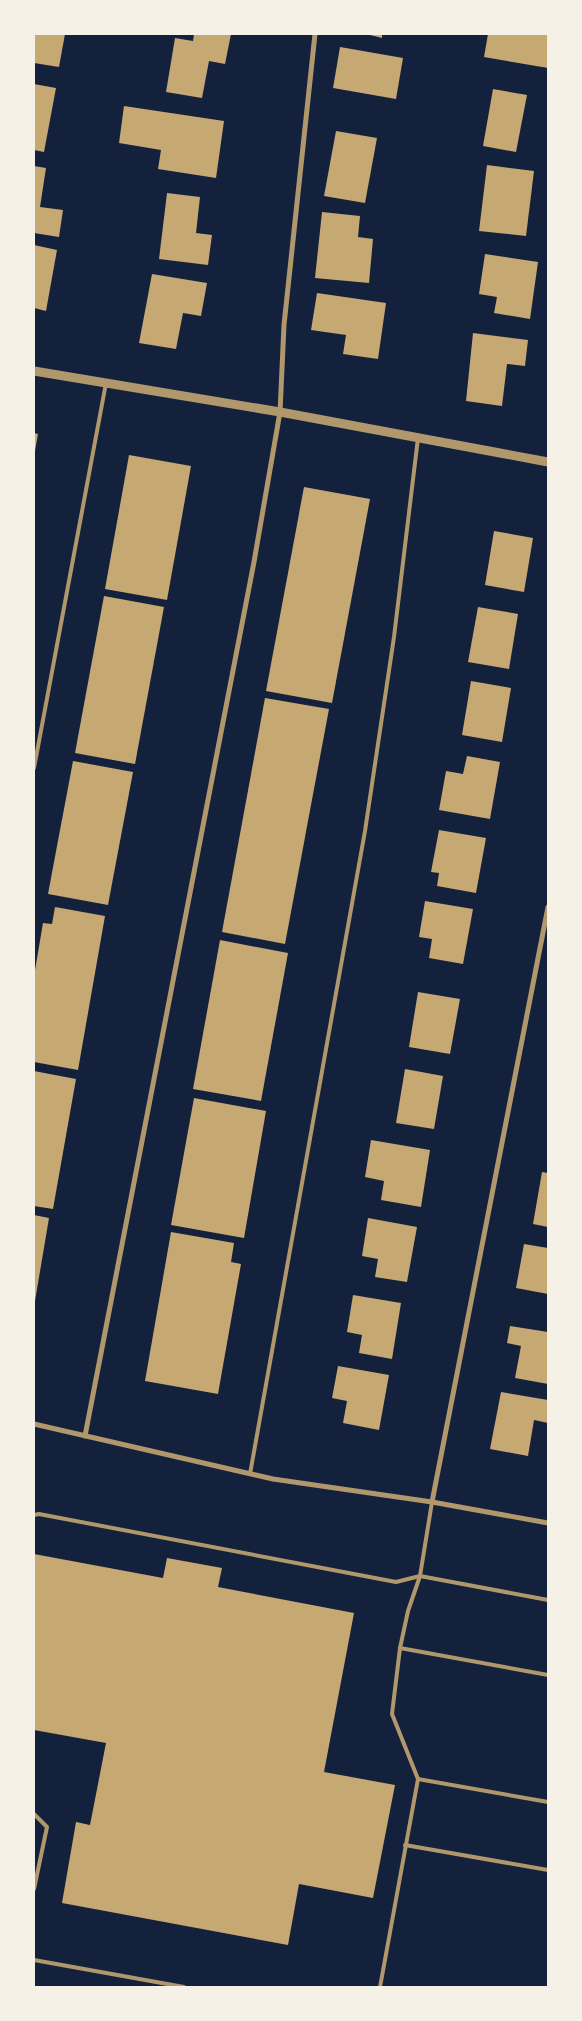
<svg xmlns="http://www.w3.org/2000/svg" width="582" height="2021" viewBox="0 0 582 2021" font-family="'Exo 2',sans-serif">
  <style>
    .building { fill: #c6a872 }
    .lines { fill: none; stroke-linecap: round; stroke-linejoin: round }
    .service { stroke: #b1986c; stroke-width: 4 }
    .minor { stroke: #b1986c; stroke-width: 5 }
    .tertiary { stroke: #b1986c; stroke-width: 9 }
  </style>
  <rect width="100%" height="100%" fill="#14213d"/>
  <g class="building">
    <path d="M 34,34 L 65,34 L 59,67 L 34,63 Z"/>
    <path d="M 194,34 L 231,34 L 225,64 L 209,61 L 202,98 L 166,92 L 175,38 L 193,41 Z"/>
    <path d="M 366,34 L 382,34 L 382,38 Z"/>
    <path d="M 488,34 L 548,34 L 548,68 L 484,57 Z"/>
    <path d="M 340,47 L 403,58 L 396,99 L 333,88 Z"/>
    <path d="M 34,84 L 56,88 L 44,152 L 34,150 Z"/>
    <path d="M 493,89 L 527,95 L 516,152 L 483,146 Z"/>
    <path d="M 124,106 L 224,121 L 216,178 L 158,169 L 161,150 L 119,143 Z"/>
    <path d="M 336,131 L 377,138 L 365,203 L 324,196 Z"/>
    <path d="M 487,165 L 534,171 L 526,236 L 479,231 Z"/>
    <path d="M 34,166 L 46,168 L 40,207 L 63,210 L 59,237 L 34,233 Z"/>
    <path d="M 167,193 L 200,197 L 196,233 L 212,235 L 208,265 L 159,259 Z"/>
    <path d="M 322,212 L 360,216 L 358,237 L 373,239 L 369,283 L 315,278 Z"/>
    <path d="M 34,245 L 57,250 L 46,311 L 34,308 Z"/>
    <path d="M 485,254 L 538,262 L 530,319 L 494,313 L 497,297 L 479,294 Z"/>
    <path d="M 152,274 L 207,283 L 201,316 L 183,313 L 176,349 L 139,343 Z"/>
    <path d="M 317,293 L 386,303 L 378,359 L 343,354 L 346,335 L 311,330 Z"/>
    <path d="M 473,333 L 528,340 L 525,366 L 507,364 L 502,406 L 466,401 Z"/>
    <path d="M 34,433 L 38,434 L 35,451 L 34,451 Z"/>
    <path d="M 129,455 L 191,466 L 167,600 L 105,589 Z"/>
    <path d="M 304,487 L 370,499 L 332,703 L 266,691 Z"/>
    <path d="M 494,531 L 533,538 L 524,592 L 485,585 Z"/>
    <path d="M 104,596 L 164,607 L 135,764 L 75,753 Z"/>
    <path d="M 478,607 L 518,614 L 509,669 L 468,662 Z"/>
    <path d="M 471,681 L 511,688 L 502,742 L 462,735 Z"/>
    <path d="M 265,698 L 329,709 L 285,944 L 222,932 Z"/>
    <path d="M 467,756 L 500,762 L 490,819 L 439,810 L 446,771 L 463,774 Z"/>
    <path d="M 73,761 L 133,772 L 108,905 L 48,894 Z"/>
    <path d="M 439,830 L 486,838 L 476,893 L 437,886 L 439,873 L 431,872 Z"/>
    <path d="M 425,901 L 473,909 L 463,964 L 429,958 L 432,939 L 419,937 Z"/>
    <path d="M 55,907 L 105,916 L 78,1070 L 34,1062 L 34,976 L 43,923 L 52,924 Z"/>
    <path d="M 220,940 L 288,953 L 261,1101 L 193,1089 Z"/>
    <path d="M 418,992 L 460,999 L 450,1054 L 409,1047 Z"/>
    <path d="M 405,1069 L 443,1076 L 434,1129 L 396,1123 Z"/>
    <path d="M 34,1071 L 76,1079 L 53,1209 L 34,1206 Z"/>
    <path d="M 194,1098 L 266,1111 L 244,1238 L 171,1225 Z"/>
    <path d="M 371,1140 L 430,1150 L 421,1207 L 381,1200 L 384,1181 L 365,1177 Z"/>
    <path d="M 542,1172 L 548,1173 L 548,1227 L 533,1224 Z"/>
    <path d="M 34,1215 L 49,1218 L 35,1301 L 34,1301 Z"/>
    <path d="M 368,1218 L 417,1227 L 407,1282 L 375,1277 L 378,1259 L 362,1256 Z"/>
    <path d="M 171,1232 L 234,1243 L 231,1262 L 241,1264 L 218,1394 L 145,1381 Z"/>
    <path d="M 524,1244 L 548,1248 L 548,1294 L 516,1288 Z"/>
    <path d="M 353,1295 L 401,1303 L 392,1359 L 359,1353 L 362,1335 L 347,1332 Z"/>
    <path d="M 510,1326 L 548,1332 L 548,1384 L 515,1378 L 521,1346 L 507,1343 Z"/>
    <path d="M 338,1366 L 389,1375 L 379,1430 L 343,1423 L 347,1401 L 332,1398 Z"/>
    <path d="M 501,1392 L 548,1400 L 548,1423 L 534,1420 L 528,1456 L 490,1449 Z"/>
    <path d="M 34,1554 L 163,1578 L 167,1558 L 222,1568 L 218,1587 L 354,1613 L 324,1772 L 395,1785 L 373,1898 L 299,1884 L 288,1945 L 62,1903 L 76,1822 L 90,1825 L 106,1743 L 34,1730 Z"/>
  </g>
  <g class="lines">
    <g class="service">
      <path d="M 34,768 L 106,383"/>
      <path d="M 250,1474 L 365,831 L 394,637 L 418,438"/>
      <path d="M 34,1515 L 39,1514 L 396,1582 L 420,1576 L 548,1600"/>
      <path d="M 400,1648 L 548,1675"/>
      <path d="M 418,1779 L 548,1802"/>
      <path d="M 34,1814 L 47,1827 L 34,1889"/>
      <path d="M 405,1845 L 548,1870"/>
      <path d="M 34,1960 L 184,1987"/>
      <path d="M 380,1987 L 418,1779 L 392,1714 L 400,1648 L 408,1611 L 420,1576 L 432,1502"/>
    </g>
    <g class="minor">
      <path d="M 34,1424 L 273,1479 L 432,1502 L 548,1523"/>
      <path d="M 85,1436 L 254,562 L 280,412 L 284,325 L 315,34"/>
      <path d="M 432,1502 L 548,907"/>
    </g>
    <path class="tertiary" d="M 34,371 L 280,412 L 548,462"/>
  </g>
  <rect width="582" height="2021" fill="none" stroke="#f6f1e7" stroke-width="70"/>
</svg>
